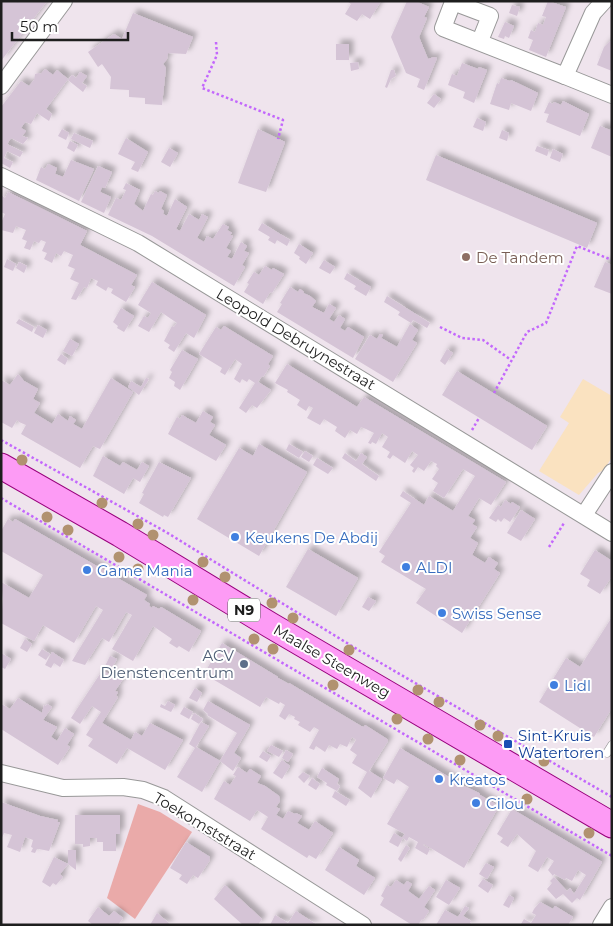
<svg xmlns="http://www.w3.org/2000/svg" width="613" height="926" viewBox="0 0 613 926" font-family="Montserrat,sans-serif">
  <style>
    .grass { fill: #eaaaa9 }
    .park { fill: #fae2c0 }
    .building { fill: #d5c4d6; filter: url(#shadow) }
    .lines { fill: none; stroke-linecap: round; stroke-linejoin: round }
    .lane-casing { stroke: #989898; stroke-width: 9 }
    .street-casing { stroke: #989898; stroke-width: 18 }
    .primary-casing { stroke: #98007c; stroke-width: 27 }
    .path { stroke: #c368fc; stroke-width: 2.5; stroke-dasharray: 2.5 2.5; stroke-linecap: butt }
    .lane { stroke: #fff; stroke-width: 8 }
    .street { stroke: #fff; stroke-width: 16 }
    .primary { stroke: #fd9bf5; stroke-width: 25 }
    .tree { fill: #b19270 }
    .education-dot { fill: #8d6e63; stroke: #fff; stroke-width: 2 }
    .shop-dot { fill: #3f7fe0; stroke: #fff; stroke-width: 2 }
    .service-dot { fill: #5c6f8a; stroke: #fff; stroke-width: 2 }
    .transit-dot { fill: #1a4fb4; stroke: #fff; stroke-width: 2 }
    .labels { text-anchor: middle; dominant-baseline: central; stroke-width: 4; stroke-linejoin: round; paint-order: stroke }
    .shield { fill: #fff; stroke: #626262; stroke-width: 1 }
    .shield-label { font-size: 14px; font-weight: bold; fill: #1e1e1e }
    .education-label { font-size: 15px; fill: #785e54; stroke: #fff; text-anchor: start }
    .street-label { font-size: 15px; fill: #1e1e1e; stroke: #fff }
    .shop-label { font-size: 15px; fill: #366cbe; stroke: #fff; text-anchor: start }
    .service-label { font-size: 15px; fill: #4e5e75; stroke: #fff; text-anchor: end }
    .transit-label { font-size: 15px; fill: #164399; stroke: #fff; text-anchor: start }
  </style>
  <defs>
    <filter id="shadow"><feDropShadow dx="4.5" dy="-4.5" stdDeviation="2.5" flood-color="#0004"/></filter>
  </defs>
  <rect width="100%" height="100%" fill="#efe4ed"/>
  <path class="grass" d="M 138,804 L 160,812 L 192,832 L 135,919 L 107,898 Z"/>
  <path class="park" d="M 583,379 L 612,396 L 612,457 L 604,470 L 598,473 L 579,495 L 539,471 L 569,423 L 560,417 Z"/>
  <g class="building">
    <path d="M 1,1 L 15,1 L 18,3 L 19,1 L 47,1 L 1,61 Z"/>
    <path d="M 347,1 L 381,1 L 370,19 L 362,14 L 357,21 L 345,14 L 351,4 Z"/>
    <path d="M 407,1 L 415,1 L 429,7 L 424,17 L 427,18 L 419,37 L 428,59 L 434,57 L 437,58 L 424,90 L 417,87 L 420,79 L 406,73 L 391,37 Z"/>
    <path d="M 548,1 L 566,7 L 546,57 L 529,50 L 533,40 L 528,38 L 531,30 L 535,32 L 538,23 L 543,25 L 546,17 L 542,16 Z"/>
    <path d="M 512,5 L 520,7 L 517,16 L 509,13 Z"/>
    <path d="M 133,13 L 193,37 L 186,54 L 168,53 L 167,59 L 163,64 L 166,68 L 162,105 L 145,104 L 145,98 L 129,97 L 129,90 L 110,89 L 111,77 L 102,64 L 98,67 L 88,52 L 114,34 L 122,39 Z"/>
    <path d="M 505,22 L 514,26 L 509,38 L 505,36 L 504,39 L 498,37 Z"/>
    <path d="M 610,41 L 612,42 L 612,71 L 597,65 L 604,47 Z"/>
    <rect x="336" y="44" width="13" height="16"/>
    <path d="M 358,62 L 359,69 L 351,71 L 350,63 Z"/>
    <path d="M 462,63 L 478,69 L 479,67 L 487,70 L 474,103 L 463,98 L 465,92 L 448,85 L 452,74 L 457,76 Z"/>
    <path d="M 45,69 L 53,75 L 57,70 L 68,79 L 46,109 L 52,114 L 49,121 L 37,113 L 31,124 L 25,122 L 21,128 L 26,131 L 22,136 L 28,138 L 23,144 L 11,138 L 7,144 L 23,152 L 20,157 L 7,151 L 4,158 L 13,162 L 10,168 L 1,163 L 1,107 L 21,81 L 29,86 L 34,80 L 35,74 L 39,73 L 41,74 Z"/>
    <path d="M 391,70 L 394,70 L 396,76 L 391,79 L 387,88 L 385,87 Z"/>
    <path d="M 80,72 L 87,76 L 82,83 L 87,86 L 83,92 L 68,80 L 72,75 L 76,78 Z"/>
    <path d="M 501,78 L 510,81 L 511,80 L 538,93 L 531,111 L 511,103 L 509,110 L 490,104 L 497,83 L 499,84 Z"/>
    <path d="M 434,94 L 441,99 L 434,108 L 427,103 Z"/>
    <path d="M 563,101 L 589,114 L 580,136 L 546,122 L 549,114 L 544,113 L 549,102 L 553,104 L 554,102 L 561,105 Z"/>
    <path d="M 477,118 L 486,122 L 483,131 L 473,127 Z"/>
    <path d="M 600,126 L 610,130 L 612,127 L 612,157 L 591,148 Z"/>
    <path d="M 62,129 L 69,133 L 66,140 L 58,136 Z"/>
    <path d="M 258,129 L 285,142 L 266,192 L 238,183 Z"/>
    <path d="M 502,130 L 509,133 L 507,141 L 499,138 Z"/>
    <path d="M 74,133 L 93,141 L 90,148 L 71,139 Z"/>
    <path d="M 126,138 L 148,152 L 138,172 L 131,169 L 135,162 L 118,154 Z"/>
    <path d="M 70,141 L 78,145 L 74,152 L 67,148 Z"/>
    <path d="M 537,146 L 549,150 L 547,156 L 535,151 Z"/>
    <path d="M 169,148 L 178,153 L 170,167 L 161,162 Z"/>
    <path d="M 553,149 L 563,154 L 560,162 L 550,158 Z"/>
    <path d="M 436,155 L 597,223 L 587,248 L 426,180 Z"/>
    <path d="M 71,160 L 94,169 L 79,201 L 36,180 L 41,167 L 45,169 L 48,164 L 57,168 L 55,174 L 63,177 Z"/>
    <path d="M 98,166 L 112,172 L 105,188 L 102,187 L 100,192 L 111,197 L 104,213 L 81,202 Z"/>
    <path d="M 126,183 L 140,190 L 134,204 L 143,211 L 151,194 L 153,195 L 155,191 L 159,193 L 160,191 L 167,195 L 161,209 L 164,211 L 163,214 L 167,216 L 175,199 L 187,207 L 176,229 L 180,231 L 189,214 L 199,220 L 202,214 L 208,217 L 197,238 L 204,242 L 207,236 L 213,239 L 223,224 L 229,227 L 227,230 L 232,233 L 230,235 L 233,236 L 226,248 L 231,251 L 227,257 L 232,259 L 241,242 L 247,246 L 244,251 L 249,253 L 242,265 L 245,267 L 234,286 L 152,236 L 108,215 L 116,198 L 121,200 L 126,190 L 123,189 Z"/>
    <path d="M 8,192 L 87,231 L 80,245 L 137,275 L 131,285 L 135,287 L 126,302 L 111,293 L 113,289 L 108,287 L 106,291 L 96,285 L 98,281 L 91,278 L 87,288 L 84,287 L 76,300 L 71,299 L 79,283 L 70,279 L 75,269 L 68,266 L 73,255 L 64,251 L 61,256 L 56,253 L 52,263 L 44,259 L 47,253 L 42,251 L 46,242 L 41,240 L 39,243 L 34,241 L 30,250 L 24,248 L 27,241 L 22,239 L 26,230 L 16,226 L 13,233 L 1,230 L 1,223 L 5,214 L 1,212 L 1,195 L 5,198 Z"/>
    <path d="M 262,223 L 290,240 L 287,246 L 277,240 L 275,244 L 268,240 L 270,237 L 258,230 Z"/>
    <path d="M 299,244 L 313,253 L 306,264 L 299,259 L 300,257 L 294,253 Z"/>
    <path d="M 7,259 L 16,264 L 13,271 L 4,267 Z"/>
    <path d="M 324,260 L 335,267 L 330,274 L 319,268 Z"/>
    <path d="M 19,262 L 27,266 L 24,273 L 16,268 Z"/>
    <path d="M 605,262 L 612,265 L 612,294 L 594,287 Z"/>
    <path d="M 265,266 L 272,270 L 273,268 L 284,274 L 272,293 L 270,292 L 263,304 L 244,292 L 249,284 L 247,283 L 254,272 L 259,275 Z"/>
    <path d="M 347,273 L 371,287 L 366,296 L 354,289 L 356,286 L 344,279 Z"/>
    <path d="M 152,282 L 206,315 L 194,338 L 186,333 L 174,352 L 168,348 L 170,345 L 164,341 L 172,326 L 174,327 L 177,323 L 161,312 L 149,332 L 138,326 L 144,316 L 148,318 L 151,313 L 138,305 Z"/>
    <path d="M 290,287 L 298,292 L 300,289 L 304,292 L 303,293 L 310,296 L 316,301 L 312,307 L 324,313 L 329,304 L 336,308 L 329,319 L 334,322 L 339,315 L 345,319 L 340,328 L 345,331 L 348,327 L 364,337 L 353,358 L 277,312 L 282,304 L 280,303 Z"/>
    <path d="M 387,296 L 430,323 L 427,328 L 413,320 L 411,323 L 398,315 L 400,312 L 384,302 Z"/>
    <path d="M 121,308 L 134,316 L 124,332 L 117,328 L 118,326 L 113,322 Z"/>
    <path d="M 19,319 L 34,327 L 32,332 L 16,323 Z"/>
    <path d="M 410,324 L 418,330 L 412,340 L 417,343 L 393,382 L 355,359 L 370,335 L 377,339 L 380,334 L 383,335 L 381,338 L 397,347 Z"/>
    <path d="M 38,325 L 47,330 L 43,338 L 34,333 Z"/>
    <path d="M 224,326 L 273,356 L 268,364 L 270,366 L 263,377 L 262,376 L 258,382 L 271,390 L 257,408 L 252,405 L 246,413 L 239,408 L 255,383 L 249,379 L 247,382 L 242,379 L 240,383 L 234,379 L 242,364 L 235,359 L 225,375 L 220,372 L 222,368 L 199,354 L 216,327 L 221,330 Z"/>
    <path d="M 70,339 L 79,344 L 72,356 L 63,351 Z"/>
    <path d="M 447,349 L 453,353 L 445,365 L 440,361 Z"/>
    <path d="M 182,350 L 198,359 L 180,390 L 174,386 L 175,382 L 169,378 L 172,372 L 170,370 Z"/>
    <path d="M 61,354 L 68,359 L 65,365 L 57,360 Z"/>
    <path d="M 287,364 L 357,407 L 364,397 L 506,482 L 491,505 L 479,498 L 468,516 L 475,520 L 472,524 L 477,527 L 470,538 L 478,543 L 472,555 L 485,563 L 489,557 L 498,563 L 494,569 L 500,573 L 462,633 L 416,603 L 426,589 L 381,562 L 385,556 L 379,552 L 411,503 L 400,496 L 403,491 L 424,505 L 429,496 L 453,511 L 475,476 L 463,469 L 444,498 L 433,491 L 438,483 L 432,479 L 439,469 L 436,466 L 437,464 L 431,461 L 424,471 L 418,467 L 414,473 L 412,471 L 414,468 L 410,465 L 418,455 L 412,451 L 405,463 L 393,455 L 390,459 L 387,457 L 390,452 L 382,447 L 388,437 L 382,433 L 376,444 L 372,442 L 371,444 L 368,443 L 374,433 L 366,429 L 361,427 L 357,434 L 350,430 L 345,438 L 335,431 L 337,427 L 324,419 L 320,425 L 307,418 L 313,408 L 309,406 L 306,411 L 297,405 L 300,400 L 287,392 L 288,390 L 275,383 Z"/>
    <path d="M 457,371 L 547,426 L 532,450 L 442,395 Z"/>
    <path d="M 18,374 L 24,381 L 38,389 L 33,399 L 40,403 L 34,413 L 52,424 L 58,414 L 68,421 L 70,416 L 76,420 L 73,424 L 82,429 L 111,378 L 133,392 L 100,449 L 93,446 L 80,468 L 21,434 L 26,425 L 19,422 L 17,420 L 12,428 L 1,422 L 1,380 L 10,385 Z"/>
    <path d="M 146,378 L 149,379 L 139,395 L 128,387 L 131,381 L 141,387 Z"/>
    <path d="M 203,411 L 213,417 L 210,422 L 215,425 L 209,435 L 226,445 L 216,461 L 168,434 L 177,417 L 180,419 L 182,415 L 196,423 Z"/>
    <path d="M 259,444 L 307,472 L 259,556 L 197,519 L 239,448 L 253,456 Z"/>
    <path d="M 289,444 L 303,452 L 299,458 L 286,450 Z"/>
    <path d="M 305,451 L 313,456 L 309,462 L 301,457 Z"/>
    <path d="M 345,453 L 356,461 L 361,453 L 367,457 L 362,464 L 379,476 L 376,481 L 342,458 Z"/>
    <path d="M 103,456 L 120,466 L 123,462 L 137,470 L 142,462 L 149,466 L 140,482 L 133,478 L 124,494 L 93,476 Z"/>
    <path d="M 317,458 L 333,468 L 328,474 L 313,465 Z"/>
    <path d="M 159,462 L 191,478 L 168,517 L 164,515 L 163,517 L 139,503 L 144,494 L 142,493 Z"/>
    <path d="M 505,500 L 511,504 L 512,502 L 520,507 L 510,522 L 504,518 L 501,522 L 498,519 L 496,522 L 489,518 L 498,505 L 501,507 Z"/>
    <path d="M 521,510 L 535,519 L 521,541 L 507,533 Z"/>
    <path d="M 8,519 L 13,522 L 15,519 L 147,595 L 144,600 L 150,604 L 149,606 L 152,608 L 153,606 L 159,609 L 161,607 L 201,631 L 189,652 L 179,646 L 177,648 L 169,643 L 172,639 L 153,626 L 133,661 L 112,649 L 132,615 L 126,612 L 109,642 L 102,638 L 85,665 L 72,661 L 103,610 L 96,606 L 74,643 L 43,625 L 34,641 L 1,623 L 3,599 L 1,582 L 29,598 L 43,575 L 1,551 L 1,531 Z"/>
    <path d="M 308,549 L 358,578 L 336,616 L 286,587 Z"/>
    <path d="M 595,550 L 612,561 L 612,576 L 600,594 L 587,586 L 590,580 L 580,574 Z"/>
    <path d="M 368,597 L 376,601 L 369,611 L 362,607 Z"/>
    <path d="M 612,617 L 612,708 L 594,737 L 539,702 L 566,658 L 580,667 Z"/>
    <path d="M 25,639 L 32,644 L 27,652 L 20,648 Z"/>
    <path d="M 222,643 L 278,677 L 278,678 L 289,684 L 289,683 L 361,726 L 364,727 L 365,725 L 387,739 L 388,741 L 369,771 L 382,779 L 371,798 L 358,788 L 367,772 L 352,763 L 357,755 L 350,750 L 356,740 L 355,739 L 352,737 L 347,747 L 340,744 L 337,749 L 329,745 L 325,752 L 316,746 L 314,750 L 309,748 L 319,730 L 314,727 L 310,732 L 298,725 L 300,722 L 294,719 L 295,717 L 289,714 L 285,720 L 279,716 L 285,705 L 280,702 L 279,704 L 266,697 L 260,707 L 204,674 Z"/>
    <path d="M 42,649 L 50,654 L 46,660 L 38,655 Z"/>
    <path d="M 52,652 L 64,660 L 60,667 L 54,663 L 51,668 L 45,665 Z"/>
    <path d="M 1,653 L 11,659 L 5,669 L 1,667 Z"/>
    <path d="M 110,656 L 117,659 L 110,671 L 104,668 Z"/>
    <path d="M 102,671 L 123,679 L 115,691 L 118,692 L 116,696 L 118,697 L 102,723 L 131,740 L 135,732 L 142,736 L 150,723 L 183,740 L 165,770 L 127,748 L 117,764 L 88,746 L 93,739 L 86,735 L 101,712 L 92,706 L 80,724 L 71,718 Z"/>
    <path d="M 195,688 L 202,693 L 197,702 L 189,698 Z"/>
    <path d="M 18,698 L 42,713 L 44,705 L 46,706 L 47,704 L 52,707 L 43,720 L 57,727 L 51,737 L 57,741 L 65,728 L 74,734 L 67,745 L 70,747 L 58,765 L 1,729 L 1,704 L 10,709 Z"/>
    <path d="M 168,701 L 175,705 L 171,712 L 160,707 L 161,704 L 165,706 Z"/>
    <path d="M 208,701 L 250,725 L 234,753 L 241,758 L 233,771 L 220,761 L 202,792 L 177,777 L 195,748 L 189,744 L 201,722 L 209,726 L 196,747 L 220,761 L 237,733 L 207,715 L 208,714 L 203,710 Z"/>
    <path d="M 184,707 L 193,712 L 189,719 L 180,714 Z"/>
    <path d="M 194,713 L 203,719 L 199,724 L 191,719 Z"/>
    <path d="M 271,745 L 283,751 L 279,757 L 267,751 Z"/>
    <path d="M 400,748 L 459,783 L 461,783 L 462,785 L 479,793 L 480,795 L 499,806 L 464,868 L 424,844 L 423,845 L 430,849 L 427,855 L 415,848 L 418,842 L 409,837 L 407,841 L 403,838 L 398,847 L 389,842 L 394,833 L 402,838 L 405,834 L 387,824 L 409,787 L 397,779 L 394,784 L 383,778 Z"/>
    <path d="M 286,750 L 293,754 L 288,762 L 282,758 Z"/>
    <path d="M 263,751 L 271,756 L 267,762 L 259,757 Z"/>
    <path d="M 282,760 L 290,766 L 282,779 L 273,773 Z"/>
    <path d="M 238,767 L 247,773 L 250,769 L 261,776 L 257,783 L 265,786 L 279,796 L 280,801 L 276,807 L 280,809 L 276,815 L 283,819 L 288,811 L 295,814 L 296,813 L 302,816 L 297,823 L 309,830 L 315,821 L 333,833 L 316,859 L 309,855 L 307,858 L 261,829 L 268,817 L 262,813 L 257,810 L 250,821 L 214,799 L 224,781 L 230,785 L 236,776 L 233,775 Z"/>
    <path d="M 322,768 L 339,779 L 337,784 L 340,786 L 337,791 L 326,785 L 327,783 L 317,777 Z"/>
    <path d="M 303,772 L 310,776 L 304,783 L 298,777 Z"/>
    <path d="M 312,778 L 320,784 L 316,790 L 308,785 Z"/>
    <path d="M 335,791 L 350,800 L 346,806 L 332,797 Z"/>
    <path d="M 1,802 L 40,816 L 58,820 L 57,822 L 60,822 L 49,851 L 39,849 L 37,849 L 35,853 L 31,852 L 33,848 L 31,847 L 33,840 L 25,837 L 20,852 L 7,847 L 12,835 L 4,833 L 1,840 Z"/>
    <path d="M 512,809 L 602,862 L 580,900 L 577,898 L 572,903 L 563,894 L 556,899 L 547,889 L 552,883 L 550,881 L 554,877 L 567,891 L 570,888 L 574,894 L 586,875 L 578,870 L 572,881 L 566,878 L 565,880 L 554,874 L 553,876 L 548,870 L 554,861 L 547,857 L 538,872 L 528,866 L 536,851 L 517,834 L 508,847 L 500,842 L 503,838 L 497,834 Z"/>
    <path d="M 75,815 L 120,815 L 120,834 L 116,834 L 116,851 L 103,851 L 103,842 L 97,842 L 97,838 L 90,838 L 90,846 L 83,847 L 83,844 L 75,844 Z"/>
    <path d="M 186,842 L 210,857 L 209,859 L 210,860 L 198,878 L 193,875 L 187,884 L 179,879 L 182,875 L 170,868 Z"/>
    <path d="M 406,845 L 410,848 L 401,862 L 398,859 Z"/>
    <path d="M 339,847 L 359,860 L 356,866 L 375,878 L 364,895 L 325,870 Z"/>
    <path d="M 68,850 L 76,850 L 76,870 L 68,864 Z"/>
    <path d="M 54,857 L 68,864 L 60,874 L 63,877 L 56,885 L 53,883 L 50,887 L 42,882 Z"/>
    <path d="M 486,863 L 494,867 L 487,879 L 479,874 Z"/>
    <path d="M 483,879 L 493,885 L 488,893 L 478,886 Z"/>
    <path d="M 396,880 L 404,885 L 407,881 L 412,884 L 408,891 L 419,899 L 429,886 L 435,890 L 424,907 L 429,911 L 423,920 L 422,919 L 418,925 L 412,925 L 380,905 L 384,898 L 381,896 L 387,885 L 391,887 Z"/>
    <path d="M 446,880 L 460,888 L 449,905 L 436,897 Z"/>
    <path d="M 225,885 L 262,919 L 258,925 L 243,925 L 214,899 Z"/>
    <path d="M 509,895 L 514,898 L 509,908 L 503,905 Z"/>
    <path d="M 540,902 L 553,909 L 555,906 L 573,917 L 568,925 L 521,924 L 524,919 L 531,923 L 536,915 L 532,913 L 534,909 Z"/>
    <path d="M 465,906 L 469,908 L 463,916 L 471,921 L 470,923 L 473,925 L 436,925 L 445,910 L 458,917 Z"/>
    <path d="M 98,907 L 109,916 L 114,911 L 123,918 L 118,925 L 93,925 L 88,921 Z"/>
    <path d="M 296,911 L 317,925 L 270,925 L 275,915 L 288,923 Z"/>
    <path d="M 157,913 L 169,923 L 168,925 L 150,925 Z"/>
  </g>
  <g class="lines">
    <defs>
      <path id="lane" d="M 607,753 L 612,745"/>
      <g id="street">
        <path d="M 480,41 L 490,16 L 453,2 L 443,28 L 565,76 L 593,13 L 604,1"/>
        <path d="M 565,76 L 612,95"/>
        <path d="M 1,86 L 64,1"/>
        <path d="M 1,176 L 138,243 L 612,533"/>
        <path d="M 584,515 L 612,472"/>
        <path d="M 1,773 L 63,788 L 123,787 L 143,790 L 164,798 L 363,925"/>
        <path d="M 601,925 L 612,907"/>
      </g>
      <path id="primary" d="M 1,466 L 120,534 L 270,625 L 612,825"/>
    </defs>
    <use href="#lane" class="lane-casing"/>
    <use href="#street" class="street-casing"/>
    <use href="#primary" class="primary-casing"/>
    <g class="path">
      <path d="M 216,42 L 217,55 L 202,88 L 283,120 L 278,139"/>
      <path d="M 440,327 L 462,338 L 483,340 L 511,360"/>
      <path d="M 494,393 L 527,332 L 546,323 L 577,246 L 612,260"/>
      <path d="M 472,430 L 479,418"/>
      <path d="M 1,440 L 166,532 L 360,651 L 612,797"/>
      <path d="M 1,498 L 612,856"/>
      <path d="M 549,547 L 564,523"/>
    </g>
    <use href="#lane" class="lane"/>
    <use href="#street" class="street"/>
    <use href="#primary" class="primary"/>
  </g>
  <g class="tree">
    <circle cx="22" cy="460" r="5.5"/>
    <circle cx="102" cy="503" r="5.5"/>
    <circle cx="47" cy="517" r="5.5"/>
    <circle cx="138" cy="524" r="5.5"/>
    <circle cx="68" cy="530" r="5.5"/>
    <circle cx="153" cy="535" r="5.5"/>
    <circle cx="119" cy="557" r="5.5"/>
    <circle cx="203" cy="562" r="5.5"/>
    <circle cx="138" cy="569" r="5.5"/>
    <circle cx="225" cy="577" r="5.5"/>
    <circle cx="193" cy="600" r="5.5"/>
    <circle cx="272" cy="603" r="5.5"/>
    <circle cx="293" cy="618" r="5.5"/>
    <circle cx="254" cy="639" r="5.5"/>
    <circle cx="273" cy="649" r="5.5"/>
    <circle cx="349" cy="650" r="5.5"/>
    <circle cx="333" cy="685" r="5.5"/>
    <circle cx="418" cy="690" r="5.5"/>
    <circle cx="439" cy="702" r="5.5"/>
    <circle cx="397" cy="719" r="5.5"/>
    <circle cx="480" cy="725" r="5.5"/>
    <circle cx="498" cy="736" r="5.5"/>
    <circle cx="428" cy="739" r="5.5"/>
    <circle cx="460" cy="760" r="5.5"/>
    <circle cx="544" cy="761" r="5.5"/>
    <circle cx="527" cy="799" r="5.5"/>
    <circle cx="589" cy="833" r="5.5"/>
  </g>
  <circle class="education-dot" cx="466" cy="257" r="5"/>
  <g class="shop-dot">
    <circle cx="235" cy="537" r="5"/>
    <circle cx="406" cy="567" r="5"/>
    <circle cx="87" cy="570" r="5"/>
    <circle cx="442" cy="613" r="5"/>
    <circle cx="554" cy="685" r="5"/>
    <circle cx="439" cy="779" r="5"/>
    <circle cx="476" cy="803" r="5"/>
  </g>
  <circle class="service-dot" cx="244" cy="664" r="5"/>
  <rect class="transit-dot" x="503" y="739" width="10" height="10" rx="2.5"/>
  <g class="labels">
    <rect class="shield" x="228" y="598.5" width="32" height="23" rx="4"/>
    <g class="shield-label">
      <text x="244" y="610">N9</text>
    </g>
    <g class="education-label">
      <text x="476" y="257">De Tandem</text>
    </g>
    <g class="street-label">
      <text transform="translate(296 339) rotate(31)">Leopold Debruynestraat</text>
      <text transform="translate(332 661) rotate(30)">Maalse Steenweg</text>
      <text transform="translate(205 826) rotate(31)">Toekomststraat</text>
    </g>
    <g class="shop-label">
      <text x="245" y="537">Keukens De Abdij</text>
      <text x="416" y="567">ALDI</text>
      <text x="97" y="570">Game Mania</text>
      <text x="452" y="613">Swiss Sense</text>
      <text x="564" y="685">Lidl</text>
      <text x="449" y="779">Kreatos</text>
      <text x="486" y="803">Cilou</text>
    </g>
    <g class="service-label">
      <text x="234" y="655">ACV<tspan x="234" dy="17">Dienstencentrum</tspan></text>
    </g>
    <g class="transit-label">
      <text x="518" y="735">Sint-Kruis<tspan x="518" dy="17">Watertoren</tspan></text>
    </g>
  </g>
  <rect width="613" height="926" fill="none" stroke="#1e1e1e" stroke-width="5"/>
  <path d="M12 32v8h116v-8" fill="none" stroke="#1e1e1e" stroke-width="2.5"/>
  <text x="20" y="32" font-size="15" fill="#1e1e1e" stroke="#ffffff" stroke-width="4" paint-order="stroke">50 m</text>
</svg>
